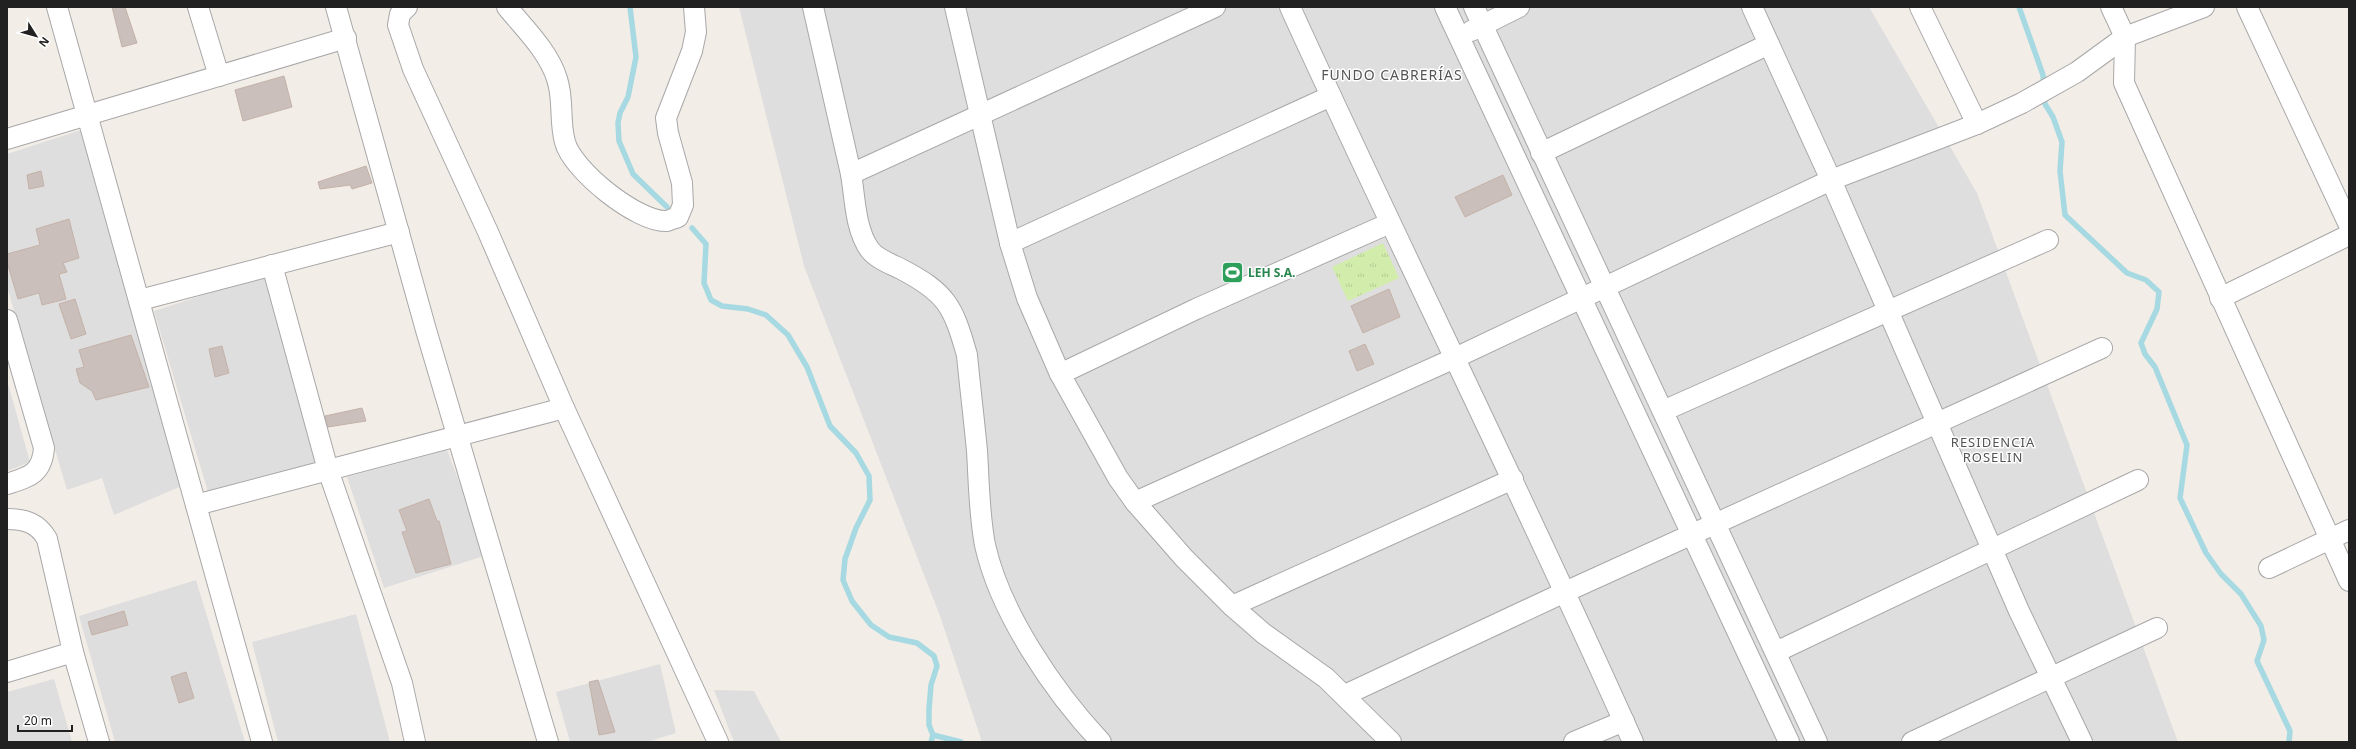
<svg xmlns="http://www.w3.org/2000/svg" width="2356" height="749" viewBox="0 0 2356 749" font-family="'Noto Sans',sans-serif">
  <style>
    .residential { fill: #dfdede }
    .grass { fill: url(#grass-tufts) }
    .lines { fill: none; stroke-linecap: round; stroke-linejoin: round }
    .stream { stroke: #a6d9e1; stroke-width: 5.5 }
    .building { fill: #cabfba; stroke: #c4b2a8 }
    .minor-casing { stroke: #a8a8a8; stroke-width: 22 }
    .minor { stroke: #fff; stroke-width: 20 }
    .labels { text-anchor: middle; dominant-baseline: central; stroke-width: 3; stroke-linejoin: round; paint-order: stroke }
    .leisure-label { font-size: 12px; font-weight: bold; fill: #27864d; stroke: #fff; text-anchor: start }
    .neighbourhood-label { font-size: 13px; letter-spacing: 1px; fill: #545454; stroke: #fff }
    .quarter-label { font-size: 14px; letter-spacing: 1px; fill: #545454; stroke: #fff }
  </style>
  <defs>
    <pattern id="grass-tufts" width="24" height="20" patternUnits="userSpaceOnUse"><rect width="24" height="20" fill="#d2edab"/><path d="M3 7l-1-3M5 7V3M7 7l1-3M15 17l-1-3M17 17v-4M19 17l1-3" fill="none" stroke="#b4cb93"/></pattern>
  </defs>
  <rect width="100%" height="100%" fill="#f2ede7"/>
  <g class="residential">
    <path d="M 739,7 L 1869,7 L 1977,193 L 2178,742 L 982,742 L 940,616 L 804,266 Z"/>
    <path d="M 81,130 L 184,485 L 114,515 L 102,478 L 67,490 L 7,287 L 7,154 Z"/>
    <path d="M 265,275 L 319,463 L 208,492 L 154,311 Z"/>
    <path d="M 7,380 L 30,462 L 7,471 Z"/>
    <path d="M 447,450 L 487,555 L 384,588 L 347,477 Z"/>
    <path d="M 196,580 L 245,742 L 115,742 L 79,616 Z"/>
    <path d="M 356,614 L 390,742 L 278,742 L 252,642 Z"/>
    <path d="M 660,664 L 676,733 L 647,742 L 570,742 L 556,692 Z"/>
    <path d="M 54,679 L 72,742 L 7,742 L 7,692 Z"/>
    <path d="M 714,690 L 754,691 L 781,742 L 734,742 Z"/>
  </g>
  <path class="grass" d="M 1383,243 L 1399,278 L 1348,301 L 1332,267 Z"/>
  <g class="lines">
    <g class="stream">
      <path d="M 630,7 L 636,57 L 628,97 L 620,113 L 618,123 L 619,141 L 633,174 L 667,207"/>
      <path d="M 2019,7 L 2043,75 L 2044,86"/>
      <path d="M 2044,94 L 2045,104 L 2053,117 L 2062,142 L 2060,171 L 2065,215 L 2127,273 L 2146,280 L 2159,292 L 2157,309 L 2141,343 L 2145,354 L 2155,367 L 2187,445 L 2180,498 L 2206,553 L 2221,574 L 2241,594 L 2261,626 L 2264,640 L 2257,661 L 2290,731 L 2289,742"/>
      <path d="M 692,228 L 706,244 L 704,283 L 711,300 L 722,306 L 748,309 L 766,315 L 788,335 L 807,367 L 830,426 L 856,453 L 869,476 L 870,500 L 856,528 L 845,559 L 843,580 L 852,601 L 871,625 L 889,637 L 917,643 L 934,656 L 937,666 L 931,685 L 929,709 L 929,725 L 933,735 L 931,742"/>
      <path d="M 933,735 L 961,742"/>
    </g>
  </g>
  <g class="building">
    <path d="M 112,7 L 125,7 L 137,43 L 122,47 Z"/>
    <path d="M 284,76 L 292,107 L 243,121 L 235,90 Z"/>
    <path d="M 366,166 L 372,183 L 352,189 L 350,185 L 320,189 L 318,182 Z"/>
    <path d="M 41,171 L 44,186 L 29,189 L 27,175 Z"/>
    <path d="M 1503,175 L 1512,195 L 1465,217 L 1455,197 Z"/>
    <path d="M 69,219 L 79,258 L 63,263 L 67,272 L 59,274 L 66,299 L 42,305 L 39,293 L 18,299 L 7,262 L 7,254 L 40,245 L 36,229 Z"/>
    <path d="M 1389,289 L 1400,317 L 1363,333 L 1351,306 Z"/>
    <path d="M 75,299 L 86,334 L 71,339 L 59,304 Z"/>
    <path d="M 131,335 L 149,387 L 96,400 L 92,391 L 80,383 L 76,369 L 84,367 L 79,350 Z"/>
    <path d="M 1365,344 L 1374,364 L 1357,371 L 1349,351 Z"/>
    <path d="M 222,346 L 229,373 L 215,377 L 209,349 Z"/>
    <path d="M 362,408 L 366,421 L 328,427 L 325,416 Z"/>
    <path d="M 429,499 L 437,521 L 439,521 L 451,564 L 416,573 L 402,532 L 407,531 L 399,510 Z"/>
    <path d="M 124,611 L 128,625 L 92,635 L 88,622 Z"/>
    <path d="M 186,672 L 194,698 L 179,703 L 171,677 Z"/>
    <path d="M 598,680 L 615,732 L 599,735 L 589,682 Z"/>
  </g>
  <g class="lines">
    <defs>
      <g id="minor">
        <path d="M 57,7 L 262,742"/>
        <path d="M 198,7 L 219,76"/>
        <path d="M 336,7 L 426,330 L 548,742"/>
        <path d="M 407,7 L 400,14 L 398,25 L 413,69 L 488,232 L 564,408 L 718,742"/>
        <path d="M 507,7 C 524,28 549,52 557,79 C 564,99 559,121 565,142 C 572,170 638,223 667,221 C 670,220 675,218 678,217 L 683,205 L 682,183 L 668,133 L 666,118 L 692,51 L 696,32 L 694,7"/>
        <path d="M 813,7 L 851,174 L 1215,7"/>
        <path d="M 955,7 L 1010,243 L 1027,298 L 1060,374 L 1118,478 L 1135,502 L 1184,558 L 1232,606 L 1263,633 L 1326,678 L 1391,742"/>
        <path d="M 1290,7 C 1402,253 1523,495 1633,742"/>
        <path d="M 1445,7 L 1789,742"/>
        <path d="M 1474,7 L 1817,742"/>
        <path d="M 1752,7 L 1831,180 L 2019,611 L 2082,742"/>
        <path d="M 1920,7 L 1977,124"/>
        <path d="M 2111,7 L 2125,37 L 2124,83 L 2349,581"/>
        <path d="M 2247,7 L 2349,225"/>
        <path d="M 1471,31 L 1519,7"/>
        <path d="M 7,139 L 346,38"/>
        <path d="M 1541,153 L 1769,44"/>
        <path d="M 851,174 C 855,197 855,230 870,250 C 877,259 891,264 901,269 C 947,293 953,306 967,355 C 970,387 974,419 977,451 C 979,482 979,514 985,545 C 1000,613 1054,692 1101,742"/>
        <path d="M 1010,243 L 1331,96"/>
        <path d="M 272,265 L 328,470 L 402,683 L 415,742"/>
        <path d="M 2220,298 L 2349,235"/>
        <path d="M 140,300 L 399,232"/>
        <path d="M 7,320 L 44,448 C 42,474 29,477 7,484"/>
        <path d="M 1060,374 L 1196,309 L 1390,223"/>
        <path d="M 1663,411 L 2048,240"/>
        <path d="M 1135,502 L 1455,358 L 1831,180 L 1977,124 L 2022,103 L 2077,72 L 2125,37 L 2204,7"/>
        <path d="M 196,505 L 564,408"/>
        <path d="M 7,519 C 25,519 38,523 47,539 L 73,652 L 99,742"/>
        <path d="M 2269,568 L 2349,530"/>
        <path d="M 1232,606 L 1513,479"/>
        <path d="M 1776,652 L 2138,480"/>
        <path d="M 7,672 L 73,652"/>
        <path d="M 1345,695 L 1565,592 L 2102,348"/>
        <path d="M 1574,742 L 1624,721"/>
        <path d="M 1912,742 L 2157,628"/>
      </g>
    </defs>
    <use href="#minor" class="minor-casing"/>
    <use href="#minor" class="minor"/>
  </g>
  <defs>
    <symbol id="stadium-square" viewBox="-11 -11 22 22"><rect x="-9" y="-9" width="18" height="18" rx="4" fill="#2e9e5b" stroke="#fff"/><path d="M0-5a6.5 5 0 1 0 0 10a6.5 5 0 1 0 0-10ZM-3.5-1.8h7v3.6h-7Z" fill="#fff"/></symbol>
  </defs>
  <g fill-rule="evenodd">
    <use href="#stadium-square" x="1220" y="260" width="25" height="25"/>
  </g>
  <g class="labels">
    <g class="leisure-label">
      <text x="1248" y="272">LEH S.A.</text>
    </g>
    <g class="neighbourhood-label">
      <text x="1993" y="442">RESIDENCIA<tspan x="1993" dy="15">ROSELIN</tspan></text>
    </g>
    <g class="quarter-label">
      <text x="1392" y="74">FUNDO CABRERÍAS</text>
    </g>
  </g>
  <rect width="2356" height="749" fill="none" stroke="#212121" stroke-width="16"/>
  <g transform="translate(36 36) rotate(127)" stroke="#ffffff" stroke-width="3" paint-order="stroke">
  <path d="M0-3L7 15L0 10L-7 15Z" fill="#212121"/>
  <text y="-6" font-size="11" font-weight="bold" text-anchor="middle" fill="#212121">N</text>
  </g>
  <path d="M18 725v6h54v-6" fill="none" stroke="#212121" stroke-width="2"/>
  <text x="24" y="725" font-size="12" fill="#212121" stroke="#ffffff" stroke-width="3" paint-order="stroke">20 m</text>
</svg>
